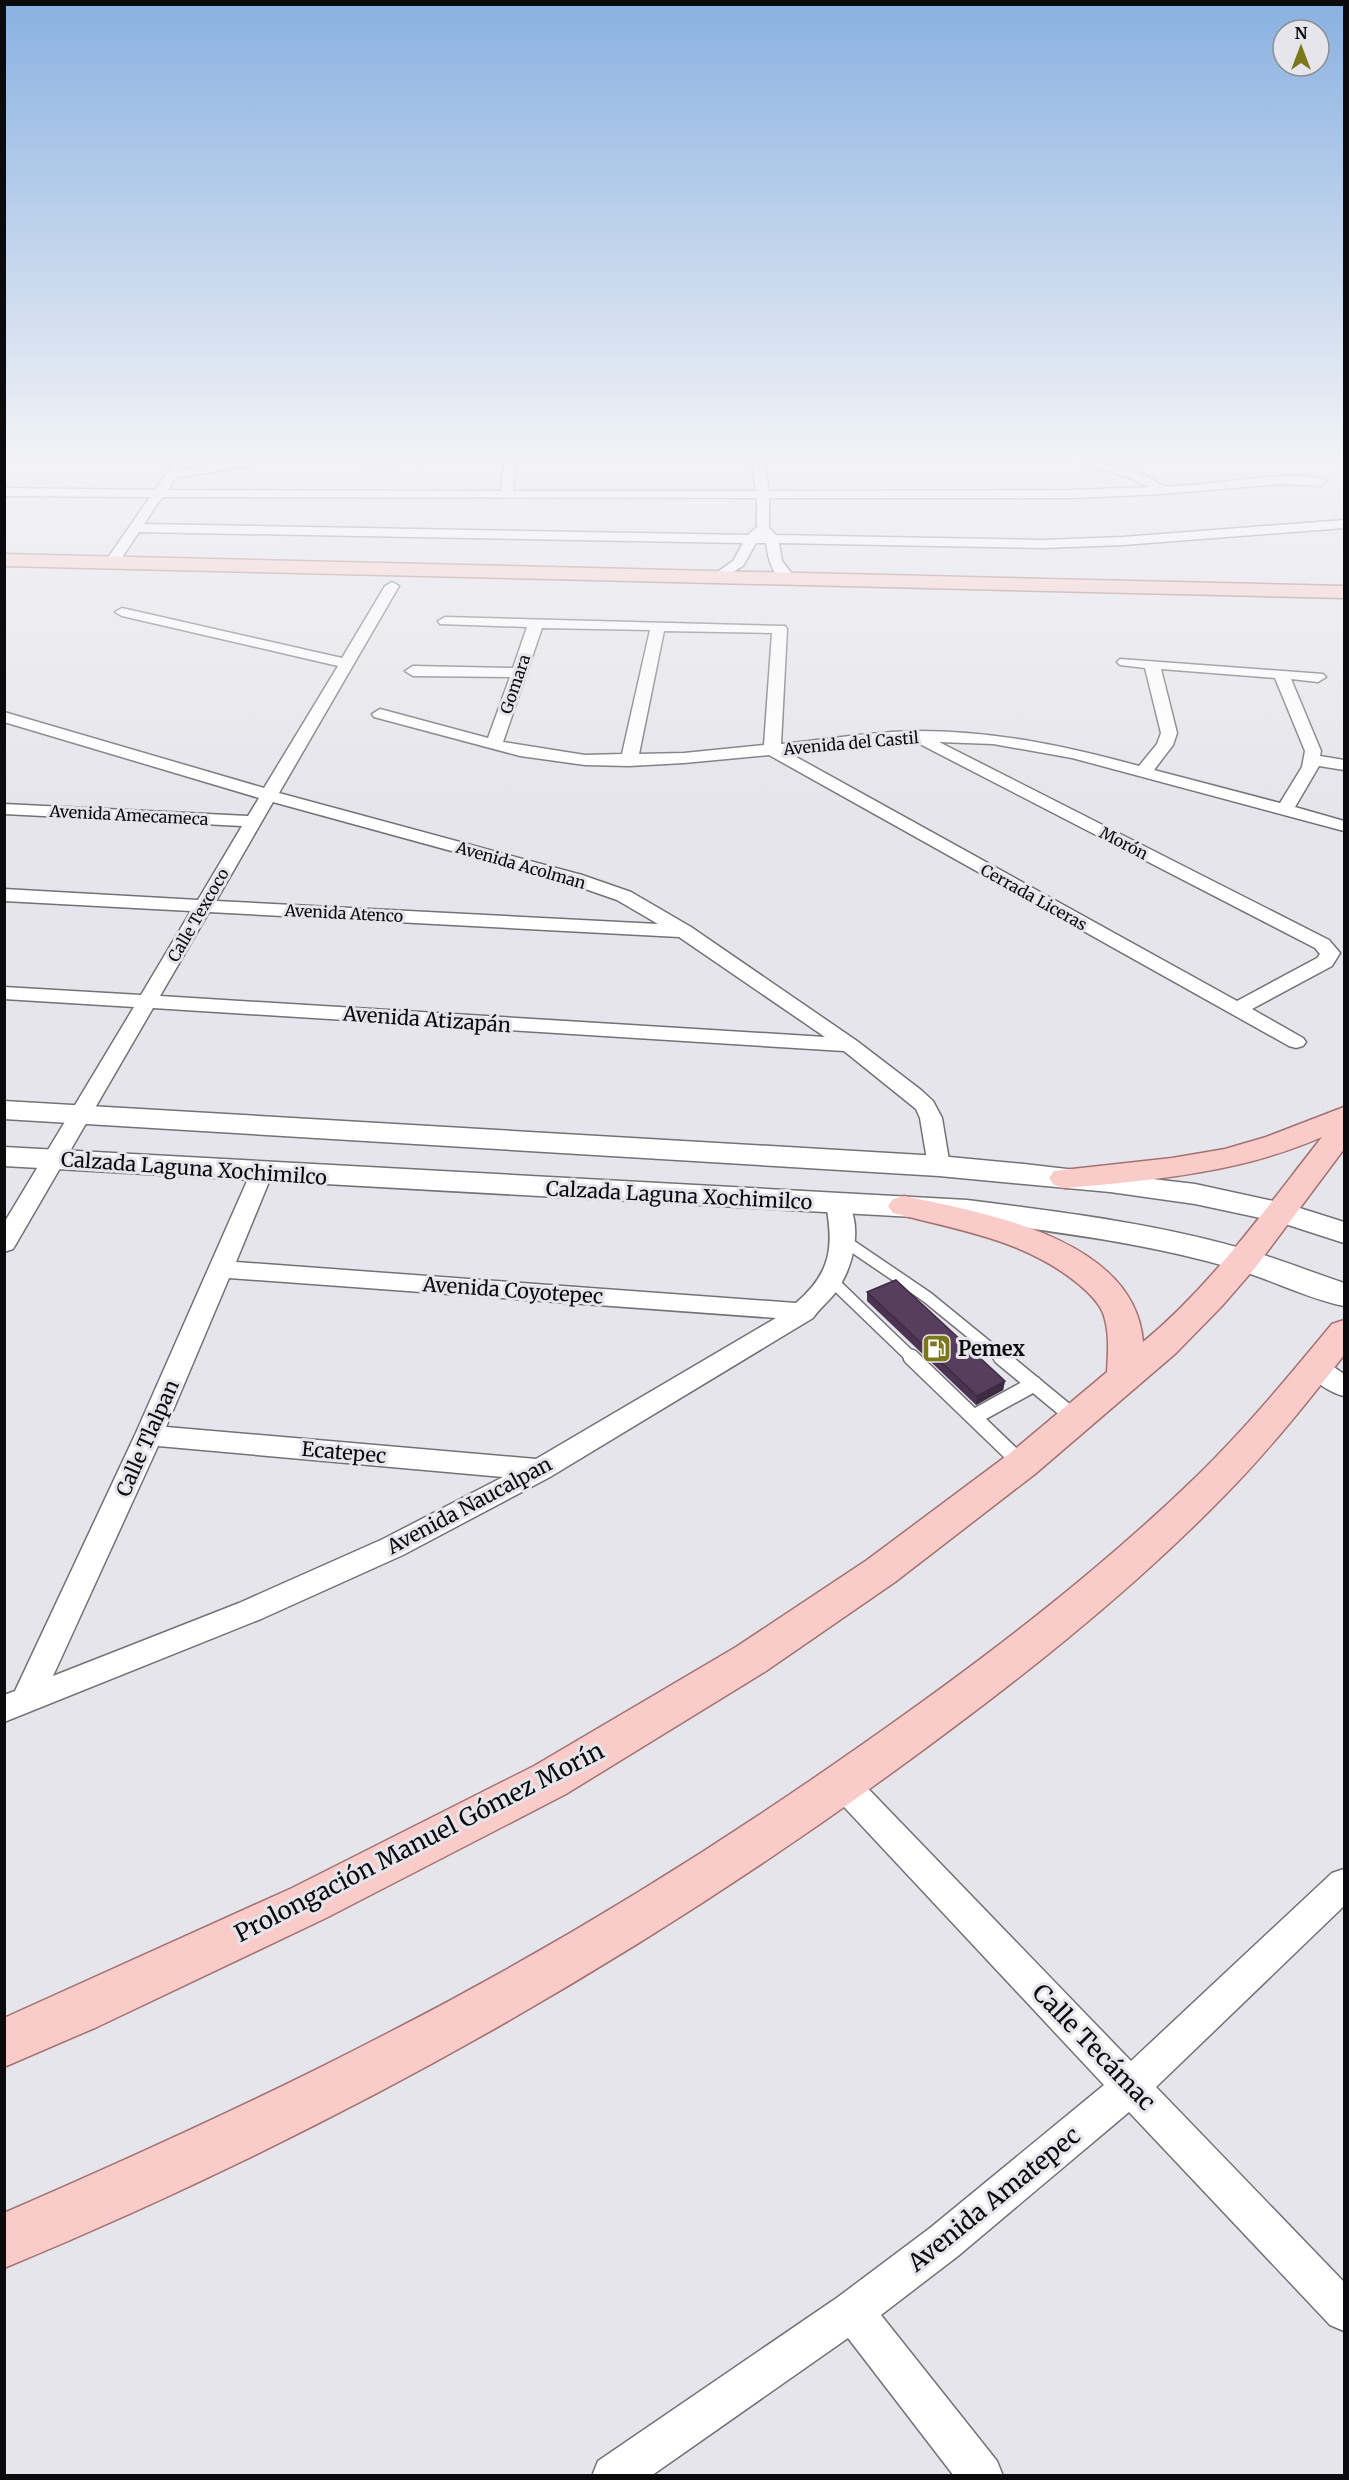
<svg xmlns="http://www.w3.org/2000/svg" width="1349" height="2480" viewBox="0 0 1349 2480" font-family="Merriweather,serif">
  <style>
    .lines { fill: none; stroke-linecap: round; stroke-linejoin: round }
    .lane-far2-casing { stroke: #727277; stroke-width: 8 }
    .lane-far1-casing { stroke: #727277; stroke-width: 14 }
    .lane-casing { stroke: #727277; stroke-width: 18 }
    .street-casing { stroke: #727277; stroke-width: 3 }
    .secondary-casing { stroke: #727277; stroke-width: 3 }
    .primary-casing { stroke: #a37270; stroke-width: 3 }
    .lane-far2 { stroke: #fff; stroke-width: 7 }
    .lane-far1 { stroke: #fff; stroke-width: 11 }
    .lane { stroke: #fff; stroke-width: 15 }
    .street { fill: #fff; fill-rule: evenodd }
    .secondary { fill: #fff; fill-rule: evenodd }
    .primary { fill: #f9ccca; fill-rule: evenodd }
    .wall { fill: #4b3451 }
    .shaded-wall { fill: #3d2b42 }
    .building { fill: #573d5e; stroke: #3d2b42; stroke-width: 1.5 }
    .labels { text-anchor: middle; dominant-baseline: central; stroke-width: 6; stroke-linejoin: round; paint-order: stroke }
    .far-street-label { font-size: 16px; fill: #0b0b0d; stroke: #e5e5eb }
    .street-label { font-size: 20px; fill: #0b0b0d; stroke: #e5e5eb }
    .poi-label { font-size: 20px; font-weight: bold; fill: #0b0b0d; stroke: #e5e5eb; text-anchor: start }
    .near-street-label { font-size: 24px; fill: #0b0b0d; stroke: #e5e5eb }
  </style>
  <rect width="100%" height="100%" fill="#e5e5eb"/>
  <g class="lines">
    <defs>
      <path id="lane-far2" d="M 366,466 L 429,461"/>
      <g id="lane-far1">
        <path d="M 843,1240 L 927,1297 L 1003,1359"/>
        <path d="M 832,1281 L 913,1359"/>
      </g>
      <g id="lane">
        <path d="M 911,1357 L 1021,1463"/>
        <path d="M 1001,1357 L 1075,1418"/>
        <path d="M 974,1417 L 1034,1384"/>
      </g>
      <g id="street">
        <path d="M 175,461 L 187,461 L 181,470 L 230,461 L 258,461 L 252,465 L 175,478 L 168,490 L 500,491 L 505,461 L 517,461 L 513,491 L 756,491 L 752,461 L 764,461 L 769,491 L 1074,490 L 1149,487 L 1128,477 L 1074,461 C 1098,461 1120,465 1142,474 C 1149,477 1159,485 1166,486 C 1196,489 1308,465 1326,482 L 1320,486 L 1280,484 L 1162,494 L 1074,498 L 769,498 L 769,528 L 776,535 L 1043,540 L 1123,537 L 1344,520 L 1344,528 L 1123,545 L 1043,548 L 779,543 L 782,561 L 796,579 L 789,583 C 772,579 768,557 766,543 L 756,543 L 743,566 L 716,582 L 709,578 L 733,561 L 743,543 L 139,532 L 117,565 L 112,566 L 105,562 L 150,497 L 4,496 L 4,488 L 155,490 ZM 162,497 L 757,498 L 757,527 L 748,535 L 144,524 Z"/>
        <path d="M 392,582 L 399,586 L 279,793 L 582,875 L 631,892 L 691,927 L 857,1041 L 921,1090 L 933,1101 L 942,1118 L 950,1166 L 947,1171 L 939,1173 L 931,1171 L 928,1166 L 920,1118 L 916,1109 L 844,1051 L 153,1008 L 16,1244 L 13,1249 L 4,1252 L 4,1223 L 134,1007 L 4,999 L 4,987 L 141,995 L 191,911 L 4,901 L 4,889 L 198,900 L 242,826 L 4,814 L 4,804 L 248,816 L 259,798 L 4,722 L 4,712 L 264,788 L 338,666 L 122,616 L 115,612 L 122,608 L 342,658 L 385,586 ZM 273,802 L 568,883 L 617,900 L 658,924 L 216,901 ZM 209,912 L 679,937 L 825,1037 L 160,996 Z"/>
        <path d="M 445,617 L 785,626 L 787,629 L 781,744 C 826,740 873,731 918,731 C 994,731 1066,746 1139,766 L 1157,744 L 1161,733 L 1145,668 L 1120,665 L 1117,662 L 1120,659 L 1323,674 L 1326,677 L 1318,682 L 1291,679 L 1321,751 L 1320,756 L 1344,760 L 1344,770 L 1319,766 L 1295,807 L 1344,821 L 1344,831 L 1072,758 L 993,744 L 939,742 L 1329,940 L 1340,953 L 1332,966 L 1252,1009 L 1303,1038 L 1306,1042 L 1303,1046 L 1296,1048 L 1289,1046 L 769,755 L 684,763 L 629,766 L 585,765 L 520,756 L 374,717 L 372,714 L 380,709 L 488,738 L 510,677 L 413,676 L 405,671 L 413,666 L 513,668 L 527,627 L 440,624 L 438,621 ZM 542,628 L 650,630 L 622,754 L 585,755 L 503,742 ZM 664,631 L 772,633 L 764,745 L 684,753 L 639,754 ZM 1161,669 L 1275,678 L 1305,751 L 1302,767 L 1280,803 L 1154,770 L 1173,745 L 1177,733 ZM 914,741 L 1315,948 L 1320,954 L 1317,958 L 1237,1001 L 789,753 Z"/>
        <path d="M 262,1165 L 270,1167 L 273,1172 L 236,1262 L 796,1303 C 831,1273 834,1247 826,1204 L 830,1199 L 838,1197 L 846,1199 C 864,1226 853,1269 835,1293 C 828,1302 819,1309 813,1318 L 550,1477 L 403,1555 L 261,1619 L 4,1722 L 4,1695 L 15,1691 L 135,1435 L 251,1172 L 254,1167 ZM 229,1278 L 776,1318 L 536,1459 L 166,1427 ZM 158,1446 L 503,1477 L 383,1539 L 239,1603 L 53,1676 Z"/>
        <path d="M 1316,1358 L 1325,1361 L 1344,1374 L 1344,1396 C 1330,1393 1311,1380 1303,1367 L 1307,1361 Z"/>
        <path d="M 843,1770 L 854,1774 L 1131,2061 L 1332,1873 L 1344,1869 L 1344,1906 L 1156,2087 L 1344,2282 L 1344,2331 L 1330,2325 L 1129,2112 L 958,2256 L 881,2315 L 997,2461 L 1003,2476 L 954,2476 L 848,2338 L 651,2476 L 592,2476 L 598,2461 L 838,2297 L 930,2228 L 1104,2085 L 832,1794 L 827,1784 L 832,1774 Z"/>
      </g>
      <g id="secondary">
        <path d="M 4,1101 L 939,1156 L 1024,1164 L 1195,1184 L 1287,1204 L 1344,1222 L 1344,1243 L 1279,1222 L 1195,1204 L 1110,1192 L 939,1176 L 4,1119 Z"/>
        <path d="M 4,1147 L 967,1200 C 1063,1212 1161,1224 1254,1252 C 1284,1261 1314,1273 1344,1283 L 1344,1306 C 1306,1298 1270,1279 1232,1268 C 1146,1243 1056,1232 967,1220 L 4,1166 Z"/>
      </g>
      <g id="primary">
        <path d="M 4,554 L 1344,586 L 1344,598 L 4,566 Z"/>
        <path d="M 1344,1107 L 1344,1149 L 1255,1268 L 1222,1306 L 1176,1353 L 1035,1474 L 895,1582 L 766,1671 L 566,1794 L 326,1918 L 97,2027 L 4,2067 L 4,2018 L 292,1888 L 534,1766 L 736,1647 L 867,1560 L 1009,1454 L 1107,1372 C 1108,1353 1110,1332 1103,1313 C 1098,1301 1086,1290 1076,1282 C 1022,1239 958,1230 893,1213 L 888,1206 L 893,1199 L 904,1196 C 984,1213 1135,1238 1143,1342 C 1213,1284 1266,1208 1322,1137 C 1240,1173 1153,1180 1065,1188 L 1054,1185 L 1049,1178 L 1054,1171 L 1172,1158 L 1225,1149 L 1266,1137 Z"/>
        <path d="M 1344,1320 L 1344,1355 C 1307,1403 1269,1450 1227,1493 C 1126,1597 1010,1687 893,1772 C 618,1972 318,2138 4,2268 L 4,2213 C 133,2157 261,2099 386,2034 C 552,1949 711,1851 863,1744 C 980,1662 1095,1575 1198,1475 C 1246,1428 1289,1376 1332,1324 Z"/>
      </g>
    </defs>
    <use href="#lane-far2" class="lane-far2-casing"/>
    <use href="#lane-far1" class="lane-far1-casing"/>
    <use href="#lane" class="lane-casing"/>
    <use href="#street" class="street-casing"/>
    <use href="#secondary" class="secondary-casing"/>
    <use href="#primary" class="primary-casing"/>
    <use href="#lane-far2" class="lane-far2"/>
    <use href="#lane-far1" class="lane-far1"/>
    <use href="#lane" class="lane"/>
    <use href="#street" class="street"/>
    <use href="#secondary" class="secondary"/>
    <use href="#primary" class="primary"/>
  </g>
  <path class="wall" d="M 867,1292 L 1005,1381 L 1003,1390 L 976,1405 L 867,1301 Z"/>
  <path class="shaded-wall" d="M 1005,1381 L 1003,1390 L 976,1405 L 977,1396 Z"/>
  <path class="building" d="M 896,1280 L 1005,1381 L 977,1396 L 867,1292 Z"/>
  <linearGradient id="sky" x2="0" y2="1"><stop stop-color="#89b1e1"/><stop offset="0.57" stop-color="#f3f3f6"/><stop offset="1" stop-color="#f3f3f6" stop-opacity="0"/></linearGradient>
  <rect width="1349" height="808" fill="url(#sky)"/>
  <defs>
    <symbol id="fuel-square" viewBox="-11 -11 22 22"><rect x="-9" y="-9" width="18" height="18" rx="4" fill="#7d771b" stroke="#e5e5eb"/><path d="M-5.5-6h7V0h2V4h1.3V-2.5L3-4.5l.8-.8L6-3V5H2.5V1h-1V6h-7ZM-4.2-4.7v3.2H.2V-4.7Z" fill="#fff"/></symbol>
  </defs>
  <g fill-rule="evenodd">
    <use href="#fuel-square" x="920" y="1332" width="33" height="33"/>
  </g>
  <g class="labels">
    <g class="far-street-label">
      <text transform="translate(515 684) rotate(-71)">Gomara</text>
      <text transform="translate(851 743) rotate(-5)">Avenida del Castil</text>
      <text transform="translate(129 815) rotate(3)">Avenida Amecameca</text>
      <text transform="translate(1124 843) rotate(27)">Morón</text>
      <text transform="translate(521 865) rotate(16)">Avenida Acolman</text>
      <text transform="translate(1034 897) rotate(29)">Cerrada Liceras</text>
      <text transform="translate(344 913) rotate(3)">Avenida Atenco</text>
      <text transform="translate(198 915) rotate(-60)">Calle Texcoco</text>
    </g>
    <g class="street-label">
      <text transform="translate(427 1019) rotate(4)">Avenida Atizapán</text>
      <text transform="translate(194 1168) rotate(4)">Calzada Laguna Xochimilco</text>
      <text transform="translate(679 1195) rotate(3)">Calzada Laguna Xochimilco</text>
      <text transform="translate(513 1290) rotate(4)">Avenida Coyotepec</text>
      <text transform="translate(147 1438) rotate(-66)">Calle Tlalpan</text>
      <text transform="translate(344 1452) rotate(5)">Ecatepec</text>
      <text transform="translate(469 1505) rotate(-28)">Avenida Naucalpan</text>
    </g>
    <g class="poi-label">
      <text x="958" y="1348">Pemex</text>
    </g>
    <g class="near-street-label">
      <text transform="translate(419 1842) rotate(-27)">Prolongación Manuel Gómez Morín</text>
      <text transform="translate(1094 2047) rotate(46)">Calle Tecámac</text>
      <text transform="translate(994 2199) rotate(-39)">Avenida Amatepec</text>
    </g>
  </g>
  <rect width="1349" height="2480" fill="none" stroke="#0b0b0d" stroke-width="12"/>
  <g transform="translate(1301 48)"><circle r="28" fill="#e5e5eb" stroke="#8e8e92" stroke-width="1.5"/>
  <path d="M0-4.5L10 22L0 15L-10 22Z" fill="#7d771b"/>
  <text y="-9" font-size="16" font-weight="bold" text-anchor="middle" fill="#0b0b0d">N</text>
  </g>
</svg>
